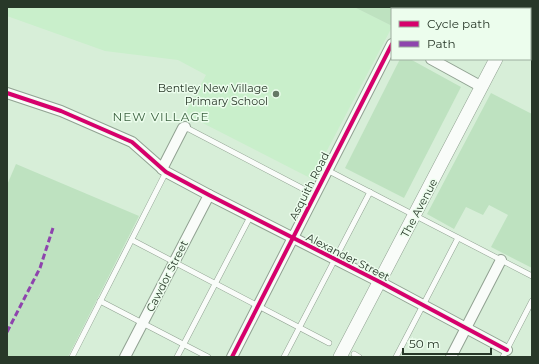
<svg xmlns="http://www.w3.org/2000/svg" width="539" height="364" viewBox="0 0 539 364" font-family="Montserrat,sans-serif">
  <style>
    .built { fill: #c9efcb }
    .green { fill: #bee2c0 }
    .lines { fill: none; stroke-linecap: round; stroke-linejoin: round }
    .service-casing { stroke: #91a292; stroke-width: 6 }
    .minor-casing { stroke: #91a292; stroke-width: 12 }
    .tertiary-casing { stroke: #91a292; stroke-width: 14 }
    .service { stroke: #f9fcf9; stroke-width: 5 }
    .minor { stroke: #f9fcf9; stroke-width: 10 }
    .tertiary { stroke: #f9fcf9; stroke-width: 13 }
    .quiet { stroke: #8e44ad; stroke-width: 3; stroke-dasharray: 6 3; stroke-linecap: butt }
    .cycleway-casing { stroke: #ecfded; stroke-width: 6 }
    .cycleway { stroke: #d6006c; stroke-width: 4 }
    .poi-dot { fill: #657866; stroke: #ecfded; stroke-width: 1.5 }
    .labels { text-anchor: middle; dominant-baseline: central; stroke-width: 3; stroke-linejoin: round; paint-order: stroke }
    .poi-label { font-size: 11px; fill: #283829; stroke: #ecfded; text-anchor: end }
    .street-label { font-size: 11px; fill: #283829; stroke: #ecfded }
    .neighbourhood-label { font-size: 12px; letter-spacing: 1px; fill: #3c6240; stroke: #ecfded }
  </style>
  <rect width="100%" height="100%" fill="#d7eed8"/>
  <path class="built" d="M 7,7 L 354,7 L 392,26 L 392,27 L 312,179 L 185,114 L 206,75 L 178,60 L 105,51 L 7,16 Z"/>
  <g class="green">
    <path d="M 354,7 L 511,7 L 510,9 L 392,9 L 392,26 Z"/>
    <path d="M 400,59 L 410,59 L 461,87 L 404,198 L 345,168 Z"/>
    <path d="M 491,93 L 532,114 L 532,268 L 491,247 L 508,215 L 489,205 L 483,215 L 466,207 L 454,229 L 427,214 Z"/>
    <path d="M 16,164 L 139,216 L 68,357 L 7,357 L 7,185 Z"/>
  </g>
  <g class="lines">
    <defs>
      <g id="service">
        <path d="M 185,127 L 315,195"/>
        <path d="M 327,170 L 532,276"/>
        <path d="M 132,240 L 329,343"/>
        <path d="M 100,301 L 208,357"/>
        <path d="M 354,354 L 359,357"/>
        <path d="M 72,357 L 166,172"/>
        <path d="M 177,357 L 250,217"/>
        <path d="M 284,357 L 370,192"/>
        <path d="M 396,357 L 458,238"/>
        <path d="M 503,357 L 532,301"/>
      </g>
      <g id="minor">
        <path d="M 431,59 L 482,87"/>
        <path d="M 7,93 L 61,111 L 132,142 L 166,172 L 209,195 L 380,282 L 507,350"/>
        <path d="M 162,169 L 183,128 L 185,127"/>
        <path d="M 125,357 L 209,195"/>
        <path d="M 232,357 L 392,44"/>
        <path d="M 451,357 L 501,260"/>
      </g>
      <g id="tertiary">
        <path d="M 522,9 L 523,7"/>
        <path d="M 340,357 L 496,59"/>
      </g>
    </defs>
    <use href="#service" class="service-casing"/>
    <use href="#minor" class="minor-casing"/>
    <use href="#tertiary" class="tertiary-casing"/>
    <use href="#service" class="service"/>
    <use href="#minor" class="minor"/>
    <use href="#tertiary" class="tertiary"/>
    <path class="quiet" d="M 7,332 L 40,268 L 53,228"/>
    <defs>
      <g id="cycleway">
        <path d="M 7,93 L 61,111 L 132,142 L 166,172 L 209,195 L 380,282 L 507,350"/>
        <path d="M 232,357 L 392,44"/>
      </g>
    </defs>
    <use href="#cycleway" class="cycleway-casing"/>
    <use href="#cycleway" class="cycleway"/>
  </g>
  <circle class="poi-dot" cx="276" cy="94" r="4"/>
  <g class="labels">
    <g class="poi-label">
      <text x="268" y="88">Bentley New Village<tspan x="268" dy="13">Primary School</tspan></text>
    </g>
    <g class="street-label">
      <text transform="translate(309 186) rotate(-63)">Asquith Road</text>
      <text transform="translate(419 208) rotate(-62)">The Avenue</text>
      <text transform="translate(348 257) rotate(27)">Alexander Street</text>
      <text transform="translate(167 276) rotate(-63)">Cawdor Street</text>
    </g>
    <g class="neighbourhood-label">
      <text x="161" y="116">NEW VILLAGE</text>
    </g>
  </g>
  <rect width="539" height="364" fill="none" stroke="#283829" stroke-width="16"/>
  <rect x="391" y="8" width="140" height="52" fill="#ecfded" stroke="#9eae9f"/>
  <rect x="399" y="21" width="20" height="6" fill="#d6006c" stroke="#9eae9f"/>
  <text x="427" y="28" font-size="12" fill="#283829">Cycle path</text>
  <rect x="399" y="41" width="20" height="6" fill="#8e44ad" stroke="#9eae9f"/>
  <text x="427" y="48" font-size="12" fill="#283829">Path</text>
  <path d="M403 348v6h88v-6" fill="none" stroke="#283829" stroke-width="2"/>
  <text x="409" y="348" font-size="12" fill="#283829" stroke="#ecfded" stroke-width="3" paint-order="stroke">50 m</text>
</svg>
